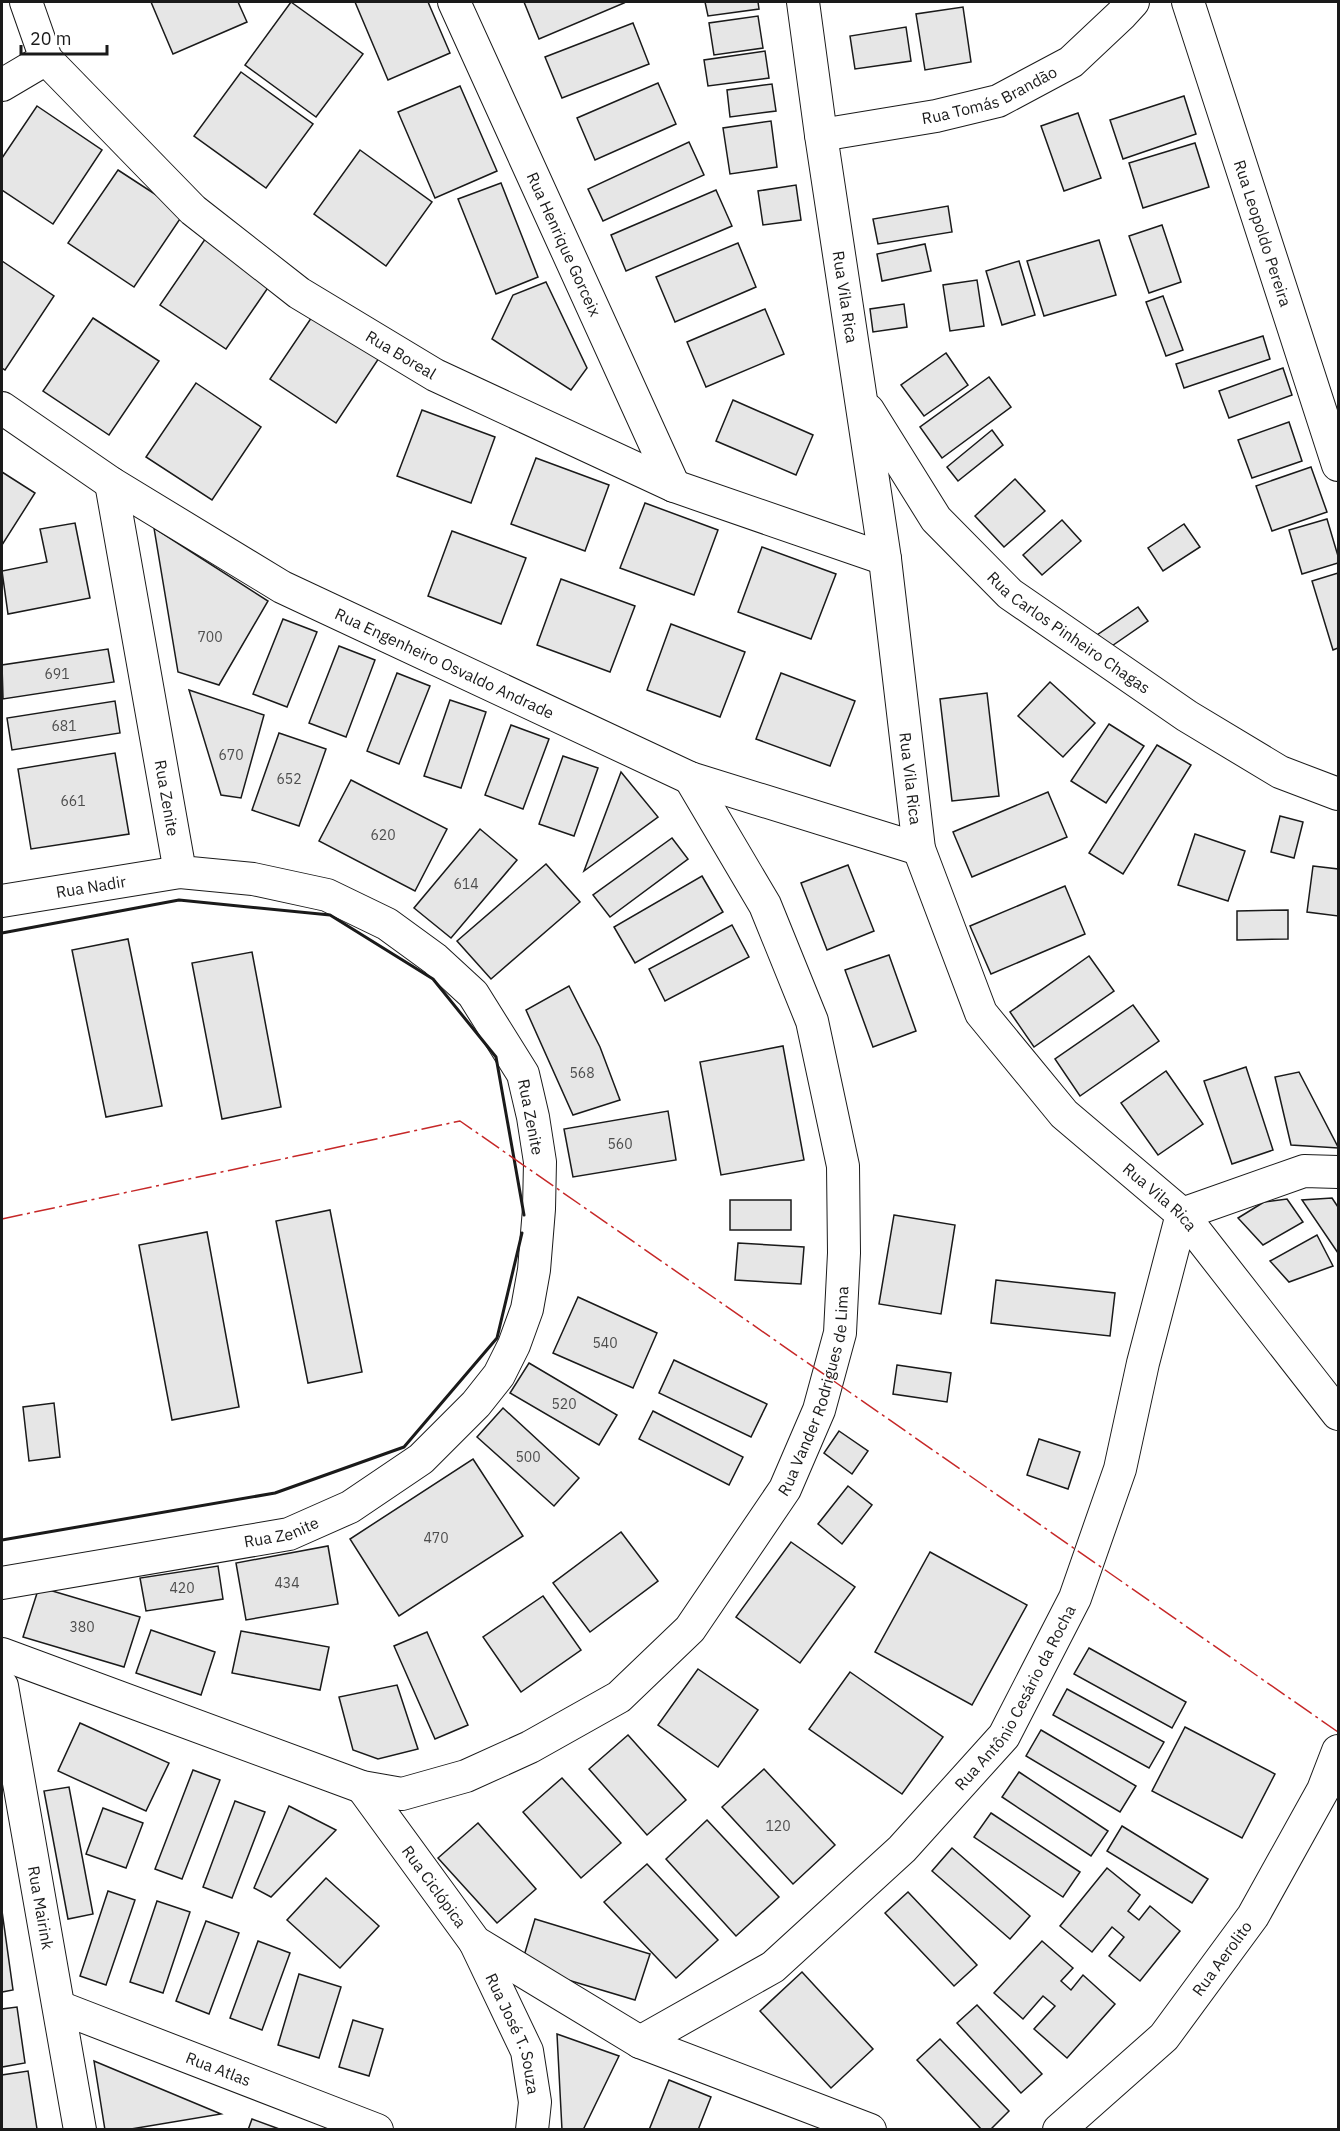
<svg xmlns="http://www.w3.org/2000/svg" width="1340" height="2131" viewBox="0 0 1340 2131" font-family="'IBM Plex Sans',sans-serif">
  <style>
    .building { fill: #e6e6e6; stroke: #1a1a1a; stroke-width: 1.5 }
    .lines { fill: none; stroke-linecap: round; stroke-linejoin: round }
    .minor-casing { stroke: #1a1a1a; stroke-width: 34 }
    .minor { stroke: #fff; stroke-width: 32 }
    .wall { stroke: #1a1a1a; stroke-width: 3 }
    .power { stroke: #c62828; stroke-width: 1.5; stroke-dasharray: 21 4.5 3 4.5; stroke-linecap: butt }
    .labels { text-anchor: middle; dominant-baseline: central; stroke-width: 4.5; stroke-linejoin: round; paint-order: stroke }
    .number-label { font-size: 14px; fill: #4d4d4d }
    .street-label { font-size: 16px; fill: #1a1a1a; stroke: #fff }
  </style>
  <rect width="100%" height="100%" fill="#fff"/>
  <g class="building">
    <path d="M 151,2 L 238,2 L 247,22 L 173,54 Z"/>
    <path d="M 291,2 L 363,54 L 316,117 L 245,65 Z"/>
    <path d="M 355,2 L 428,2 L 450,53 L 388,80 Z"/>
    <path d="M 524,2 L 623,2 L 624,3 L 539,39 Z"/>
    <path d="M 705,2 L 758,2 L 759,9 L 708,16 Z"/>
    <path d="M 963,7 L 971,62 L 925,70 L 916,14 Z"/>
    <path d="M 758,16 L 763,48 L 714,55 L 709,23 Z"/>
    <path d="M 633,23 L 649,64 L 562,98 L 545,57 Z"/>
    <path d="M 906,27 L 911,61 L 855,69 L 850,36 Z"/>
    <path d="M 765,51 L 769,78 L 708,86 L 704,60 Z"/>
    <path d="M 241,72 L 313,124 L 266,188 L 194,136 Z"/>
    <path d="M 658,83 L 676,124 L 595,160 L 577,118 Z"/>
    <path d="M 772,84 L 776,111 L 730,117 L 727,90 Z"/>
    <path d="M 460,86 L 497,171 L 435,198 L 398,112 Z"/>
    <path d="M 1184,96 L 1196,134 L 1123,159 L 1110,120 Z"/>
    <path d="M 37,106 L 102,150 L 53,224 L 2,190 L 2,158 Z"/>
    <path d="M 1078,113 L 1101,178 L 1064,191 L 1041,126 Z"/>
    <path d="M 771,121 L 777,167 L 730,174 L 723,128 Z"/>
    <path d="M 689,142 L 704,175 L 603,221 L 588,189 Z"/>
    <path d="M 1195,143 L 1209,187 L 1143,208 L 1129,163 Z"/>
    <path d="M 360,150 L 432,202 L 386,266 L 314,214 Z"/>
    <path d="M 118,170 L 184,213 L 134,287 L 68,243 Z"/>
    <path d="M 501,183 L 538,277 L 496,294 L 458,199 Z"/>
    <path d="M 796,185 L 801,220 L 763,225 L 758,191 Z"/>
    <path d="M 716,190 L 732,226 L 626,271 L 611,235 Z"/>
    <path d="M 948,206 L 952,232 L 878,244 L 873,219 Z"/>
    <path d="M 1162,225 L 1181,282 L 1149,293 L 1129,236 Z"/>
    <path d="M 210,232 L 276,276 L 226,349 L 160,305 Z"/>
    <path d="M 1099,240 L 1116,295 L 1044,316 L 1027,261 Z"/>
    <path d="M 738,243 L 756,287 L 675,322 L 656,277 Z"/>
    <path d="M 925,244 L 931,271 L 882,281 L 877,254 Z"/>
    <path d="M 2,261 L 54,296 L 5,370 L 2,368 Z"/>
    <path d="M 1019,261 L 1035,315 L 1002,325 L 986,271 Z"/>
    <path d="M 977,280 L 984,326 L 950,331 L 943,285 Z"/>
    <path d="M 546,282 L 587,368 L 571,390 L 492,339 L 513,295 Z"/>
    <path d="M 1163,296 L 1183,350 L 1166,356 L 1146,302 Z"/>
    <path d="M 904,304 L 907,327 L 873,332 L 870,309 Z"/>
    <path d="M 320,305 L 385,349 L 336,423 L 270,379 Z"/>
    <path d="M 765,309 L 784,354 L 706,387 L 687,342 Z"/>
    <path d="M 93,318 L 159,361 L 109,435 L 43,391 Z"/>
    <path d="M 1263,336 L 1270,359 L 1184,388 L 1176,364 Z"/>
    <path d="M 946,353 L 968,385 L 924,416 L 901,385 Z"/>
    <path d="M 1283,368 L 1292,395 L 1229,418 L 1219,391 Z"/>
    <path d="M 989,377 L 1011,407 L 942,458 L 920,427 Z"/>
    <path d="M 196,383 L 261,427 L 212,500 L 146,457 Z"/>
    <path d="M 733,400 L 813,435 L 796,475 L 716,441 Z"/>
    <path d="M 422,410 L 495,437 L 471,503 L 397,476 Z"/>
    <path d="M 1289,422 L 1302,461 L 1252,478 L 1238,440 Z"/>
    <path d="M 992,430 L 1003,445 L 958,481 L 947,467 Z"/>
    <path d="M 536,458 L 609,485 L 585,551 L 511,524 Z"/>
    <path d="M 1311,467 L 1327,512 L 1272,531 L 1256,486 Z"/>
    <path d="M 2,472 L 35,493 L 2,545 Z"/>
    <path d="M 1015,479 L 1045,511 L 1004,547 L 975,516 Z"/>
    <path d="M 645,503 L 718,530 L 694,595 L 620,568 Z"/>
    <path d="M 1327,519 L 1338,556 L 1338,563 L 1302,574 L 1289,530 Z"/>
    <path d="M 1062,520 L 1081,541 L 1042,575 L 1023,555 Z"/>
    <path d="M 75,523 L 90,598 L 8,614 L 2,571 L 47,562 L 40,529 Z"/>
    <path d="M 1184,524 L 1200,547 L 1163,571 L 1148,548 Z"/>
    <path d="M 154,528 L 268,601 L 219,685 L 178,672 Z"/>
    <path d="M 452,531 L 526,558 L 501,624 L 428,596 Z"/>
    <path d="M 762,547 L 836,574 L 811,639 L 738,612 Z"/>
    <path d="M 1338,573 L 1338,648 L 1333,650 L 1312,581 Z"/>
    <path d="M 561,579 L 635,606 L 610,672 L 537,645 Z"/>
    <path d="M 1138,607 L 1148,621 L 1106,650 L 1097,635 Z"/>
    <path d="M 283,619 L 317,632 L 287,707 L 253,694 Z"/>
    <path d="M 671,624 L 745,652 L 720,717 L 647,690 Z"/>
    <path d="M 339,646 L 375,660 L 346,737 L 309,723 Z"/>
    <path d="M 108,649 L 114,682 L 3,699 L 2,665 Z"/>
    <path d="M 397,673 L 430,686 L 399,764 L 367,751 Z"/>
    <path d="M 781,673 L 855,701 L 830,766 L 756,739 Z"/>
    <path d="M 1050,682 L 1095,723 L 1063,757 L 1018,716 Z"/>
    <path d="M 189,690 L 264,715 L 241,798 L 221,795 Z"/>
    <path d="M 987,693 L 999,796 L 952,801 L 940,699 Z"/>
    <path d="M 450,700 L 486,712 L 461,788 L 424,776 Z"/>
    <path d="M 115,701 L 120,733 L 12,750 L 7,718 Z"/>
    <path d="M 1109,724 L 1144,746 L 1106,803 L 1071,781 Z"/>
    <path d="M 511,725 L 549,739 L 523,809 L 485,795 Z"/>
    <path d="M 279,733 L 326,749 L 299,826 L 252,810 Z"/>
    <path d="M 1157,745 L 1191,765 L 1123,874 L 1089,853 Z"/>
    <path d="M 115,753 L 129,834 L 31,849 L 18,769 Z"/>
    <path d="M 563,756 L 598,768 L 574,836 L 539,824 Z"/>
    <path d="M 621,772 L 658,817 L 584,871 Z"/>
    <path d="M 351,780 L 447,829 L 415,891 L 319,841 Z"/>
    <path d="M 1048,792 L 1067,837 L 972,877 L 953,832 Z"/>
    <path d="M 1280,816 L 1303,822 L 1294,858 L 1271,852 Z"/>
    <path d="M 480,829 L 517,860 L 451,938 L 414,908 Z"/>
    <path d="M 1195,834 L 1245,851 L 1228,901 L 1178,885 Z"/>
    <path d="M 672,838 L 688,859 L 610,917 L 593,895 Z"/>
    <path d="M 546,864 L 580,902 L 491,979 L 457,941 Z"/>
    <path d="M 848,865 L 874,931 L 827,950 L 801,883 Z"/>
    <path d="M 1313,866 L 1338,869 L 1338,916 L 1307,912 Z"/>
    <path d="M 702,876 L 723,912 L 635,963 L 614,927 Z"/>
    <path d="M 1065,886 L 1085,934 L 991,974 L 970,926 Z"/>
    <path d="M 1288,910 L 1288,939 L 1237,940 L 1237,911 Z"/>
    <path d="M 732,925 L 749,957 L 665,1001 L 649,969 Z"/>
    <path d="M 128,939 L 162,1106 L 106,1117 L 72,950 Z"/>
    <path d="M 252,952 L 281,1107 L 222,1119 L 192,963 Z"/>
    <path d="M 889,955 L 916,1031 L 873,1047 L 845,970 Z"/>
    <path d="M 1089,956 L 1114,991 L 1034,1047 L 1010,1012 Z"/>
    <path d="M 569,986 L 600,1047 L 620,1100 L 573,1115 L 526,1010 Z"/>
    <path d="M 1133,1005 L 1159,1041 L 1080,1096 L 1055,1059 Z"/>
    <path d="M 783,1046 L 804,1160 L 721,1175 L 700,1062 Z"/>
    <path d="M 1246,1067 L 1273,1150 L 1232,1164 L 1204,1081 Z"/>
    <path d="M 1166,1071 L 1203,1124 L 1158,1155 L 1121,1103 Z"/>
    <path d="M 1299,1072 L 1338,1147 L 1338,1148 L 1291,1145 L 1275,1077 Z"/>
    <path d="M 668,1111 L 676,1160 L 573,1177 L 564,1129 Z"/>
    <path d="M 1332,1198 L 1338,1207 L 1338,1253 L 1302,1200 Z"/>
    <path d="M 1287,1199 L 1303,1222 L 1263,1245 L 1238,1218 L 1264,1202 Z"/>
    <rect x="730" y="1200" width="61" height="30"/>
    <path d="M 330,1210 L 362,1372 L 308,1383 L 276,1221 Z"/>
    <path d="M 894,1215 L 955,1225 L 941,1314 L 879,1304 Z"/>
    <path d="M 207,1232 L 239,1407 L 172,1420 L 139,1245 Z"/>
    <path d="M 1317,1235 L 1333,1266 L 1289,1282 L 1270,1261 Z"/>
    <path d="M 738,1243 L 804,1247 L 801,1284 L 735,1280 Z"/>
    <path d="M 996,1280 L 1115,1293 L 1110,1336 L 991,1323 Z"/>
    <path d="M 578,1297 L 657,1333 L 633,1388 L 553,1353 Z"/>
    <path d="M 674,1360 L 767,1404 L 751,1437 L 659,1393 Z"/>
    <path d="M 529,1363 L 617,1415 L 599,1445 L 510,1393 Z"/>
    <path d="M 897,1365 L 951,1373 L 947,1402 L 893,1394 Z"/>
    <path d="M 54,1403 L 60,1457 L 29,1461 L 23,1407 Z"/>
    <path d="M 503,1408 L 579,1478 L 554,1506 L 477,1437 Z"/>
    <path d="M 653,1411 L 743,1457 L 729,1485 L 639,1439 Z"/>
    <path d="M 839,1431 L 868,1451 L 852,1474 L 824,1453 Z"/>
    <path d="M 1039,1439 L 1080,1452 L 1068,1489 L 1027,1475 Z"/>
    <path d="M 473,1459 L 523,1536 L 399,1616 L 350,1539 Z"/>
    <path d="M 848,1486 L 872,1505 L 842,1544 L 818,1524 Z"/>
    <path d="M 621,1532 L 658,1581 L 590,1632 L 553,1583 Z"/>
    <path d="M 791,1542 L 855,1587 L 800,1663 L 736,1617 Z"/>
    <path d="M 328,1546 L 338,1604 L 246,1620 L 236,1563 Z"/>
    <path d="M 930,1552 L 1027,1605 L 972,1705 L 875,1652 Z"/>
    <path d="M 218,1566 L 223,1599 L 146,1611 L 140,1578 Z"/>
    <path d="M 39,1587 L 140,1617 L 124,1667 L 23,1637 Z"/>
    <path d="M 543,1596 L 581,1650 L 521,1692 L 483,1637 Z"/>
    <path d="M 151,1630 L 215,1652 L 201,1695 L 136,1673 Z"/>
    <path d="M 241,1631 L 329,1647 L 320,1690 L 232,1673 Z"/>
    <path d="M 427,1632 L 468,1725 L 435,1739 L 394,1646 Z"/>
    <path d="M 1089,1648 L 1186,1702 L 1172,1728 L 1074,1674 Z"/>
    <path d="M 698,1669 L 758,1710 L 718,1767 L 658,1725 Z"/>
    <path d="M 850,1672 L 943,1737 L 902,1794 L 809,1729 Z"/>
    <path d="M 397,1685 L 418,1749 L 378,1759 L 353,1750 L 339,1697 Z"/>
    <path d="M 1067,1689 L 1164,1742 L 1149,1768 L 1053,1715 Z"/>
    <path d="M 80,1723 L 169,1763 L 146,1811 L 58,1771 Z"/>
    <path d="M 1185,1727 L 1275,1774 L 1242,1838 L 1152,1791 Z"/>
    <path d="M 1041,1730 L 1136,1786 L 1120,1812 L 1026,1756 Z"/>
    <path d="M 628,1735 L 686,1800 L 647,1835 L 589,1769 Z"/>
    <path d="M 764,1769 L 835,1845 L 793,1884 L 722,1807 Z"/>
    <path d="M 193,1770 L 220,1780 L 182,1879 L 155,1869 Z"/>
    <path d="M 1019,1772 L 1108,1831 L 1091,1856 L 1002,1797 Z"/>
    <path d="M 562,1778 L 621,1843 L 581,1878 L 523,1812 Z"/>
    <path d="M 69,1787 L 93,1914 L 68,1919 L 44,1791 Z"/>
    <path d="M 235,1801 L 265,1812 L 232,1898 L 203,1887 Z"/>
    <path d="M 289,1806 L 336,1830 L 271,1897 L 254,1888 Z"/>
    <path d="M 103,1808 L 143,1823 L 126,1868 L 86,1854 Z"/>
    <path d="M 991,1813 L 1080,1872 L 1063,1897 L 974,1837 Z"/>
    <path d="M 707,1820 L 779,1897 L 736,1936 L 666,1859 Z"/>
    <path d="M 478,1823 L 536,1889 L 497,1923 L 438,1858 Z"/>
    <path d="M 1122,1826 L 1208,1879 L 1192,1903 L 1107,1851 Z"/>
    <path d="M 952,1848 L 1030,1916 L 1010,1939 L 932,1871 Z"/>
    <path d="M 647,1864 L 718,1940 L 676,1978 L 604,1902 Z"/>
    <path d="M 1107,1868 L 1140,1895 L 1128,1911 L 1139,1920 L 1150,1906 L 1180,1931 L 1140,1981 L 1109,1956 L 1124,1937 L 1112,1927 L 1092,1952 L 1060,1926 Z"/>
    <path d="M 326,1878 L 379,1926 L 340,1968 L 287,1920 Z"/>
    <path d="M 108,1891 L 135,1900 L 106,1985 L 80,1976 Z"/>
    <path d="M 908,1892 L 977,1965 L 954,1986 L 885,1913 Z"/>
    <path d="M 157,1901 L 190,1912 L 163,1993 L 130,1982 Z"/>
    <path d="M 2,1911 L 13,1990 L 2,1992 Z"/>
    <path d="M 535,1919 L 650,1954 L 635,2000 L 521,1966 Z"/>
    <path d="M 206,1921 L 239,1933 L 209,2014 L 176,2001 Z"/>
    <path d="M 258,1941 L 290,1953 L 262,2030 L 230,2018 Z"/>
    <path d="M 1042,1941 L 1073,1968 L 1061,1981 L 1071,1990 L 1083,1975 L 1115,2004 L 1067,2058 L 1034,2029 L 1055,2006 L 1043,1996 L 1023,2019 L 994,1993 Z"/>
    <path d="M 802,1972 L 873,2049 L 831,2088 L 760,2011 Z"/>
    <path d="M 299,1974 L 341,1987 L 319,2058 L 278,2045 Z"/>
    <path d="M 977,2005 L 1042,2074 L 1021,2093 L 957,2023 Z"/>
    <path d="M 17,2007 L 25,2063 L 2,2067 L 2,2009 Z"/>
    <path d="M 353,2020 L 383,2029 L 369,2076 L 339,2067 Z"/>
    <path d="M 557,2034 L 619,2056 L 583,2130 L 562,2130 Z"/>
    <path d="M 940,2039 L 1009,2111 L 990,2130 L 982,2130 L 917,2060 Z"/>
    <path d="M 94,2061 L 221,2114 L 125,2130 L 105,2130 Z"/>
    <path d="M 28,2071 L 37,2129 L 2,2130 L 2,2075 Z"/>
    <path d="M 669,2080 L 711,2097 L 698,2130 L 649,2130 Z"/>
    <path d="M 252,2119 L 282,2130 L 248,2130 Z"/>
  </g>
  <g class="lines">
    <defs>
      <g id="minor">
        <path id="s1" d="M 26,2 L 46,59 L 193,210 L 299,293 L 435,375 L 674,486 L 885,559"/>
        <path id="s2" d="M 454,2 L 674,486"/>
        <path id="s3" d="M 803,2 L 821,135 L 885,559 L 919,849 L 981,1013 L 1064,1114 L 1182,1214 L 1338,1414"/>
        <path id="s4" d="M 1188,2 L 1338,465"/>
        <path d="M 2,85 L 46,59"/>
        <path id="s5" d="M 821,135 L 936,116 L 998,101 L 1071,62 L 1122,14 L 1133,2"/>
        <path id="s6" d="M 2,408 L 111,483 L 282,587 L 690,778 L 919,849"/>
        <path id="s7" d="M 868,410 L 936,519 L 1010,594 L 1187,716 L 1280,772 L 1338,794"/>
        <path id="s8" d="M 2,901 L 180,872"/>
        <path id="s9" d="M 2,1583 L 289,1534 L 350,1507 L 421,1459 L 476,1404 L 499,1375 L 514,1345 L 527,1309 L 534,1270 L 539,1209 L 540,1162 L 533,1117 L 523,1074 L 473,994 L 435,959 L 387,924 L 327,895 L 253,879 L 180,872 L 111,483"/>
        <path id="s10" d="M 2,1654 L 362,1787 L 402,1794 L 466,1776 L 530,1747 L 619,1697 L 690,1629 L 785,1489 L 819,1410 L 840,1333 L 844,1253 L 843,1166 L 812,1021 L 765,905 L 690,778"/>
        <path id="s11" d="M 2,1686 L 80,2130"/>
        <path id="s12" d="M 362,1787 L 475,1942 L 640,2042 L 870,2130"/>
        <path id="s13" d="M 475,1942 L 527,2051 L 535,2102 L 532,2130"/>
        <path id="s14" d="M 59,2007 L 377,2130"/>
        <path id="s15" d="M 640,2042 L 773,1967 L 902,1849 L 1004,1736 L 1075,1598 L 1120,1469 L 1143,1363 L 1182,1214 L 1304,1171 L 1338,1172"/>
        <path id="s16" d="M 1059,2130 L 1164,2037 L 1253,1916 L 1323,1790 L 1338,1751"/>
      </g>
    </defs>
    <use href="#minor" class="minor-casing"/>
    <use href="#minor" class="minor"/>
    <g class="wall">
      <path d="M 2,933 L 179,900 L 330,915 L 433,979 L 496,1057 L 524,1215"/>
      <path d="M 2,1540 L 275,1493 L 404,1447 L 497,1338 L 522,1233"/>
    </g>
    <path class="power" d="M 2,1219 L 460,1121 L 1338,1732"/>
  </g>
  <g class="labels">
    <g class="number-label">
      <text x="210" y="637">700</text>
      <text x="57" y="674">691</text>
      <text x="64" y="726">681</text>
      <text x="231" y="755">670</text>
      <text x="289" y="779">652</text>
      <text x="73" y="801">661</text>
      <text x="383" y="835">620</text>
      <text x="466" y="884">614</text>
      <text x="582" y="1073">568</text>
      <text x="620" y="1144">560</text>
      <text x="605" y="1343">540</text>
      <text x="564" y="1404">520</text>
      <text x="528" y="1457">500</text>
      <text x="436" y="1538">470</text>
      <text x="287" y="1583">434</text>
      <text x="182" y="1588">420</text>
      <text x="82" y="1627">380</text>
      <text x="778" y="1826">120</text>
    </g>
    <g class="street-label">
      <text stroke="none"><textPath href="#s5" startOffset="174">Rua Tomás Brandão</textPath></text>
      <text stroke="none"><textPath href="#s4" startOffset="243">Rua Leopoldo Pereira</textPath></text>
      <text stroke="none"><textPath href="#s2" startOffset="266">Rua Henrique Gorceix</textPath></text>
      <text stroke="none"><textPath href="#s3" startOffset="298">Rua Vila Rica</textPath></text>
      <text stroke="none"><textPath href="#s1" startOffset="525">Rua Boreal</textPath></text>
      <text stroke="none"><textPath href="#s7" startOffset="304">Rua Carlos Pinheiro Chagas</textPath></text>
      <text stroke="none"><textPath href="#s6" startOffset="512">Rua Engenheiro Osvaldo Andrade</textPath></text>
      <text stroke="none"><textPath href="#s3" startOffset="784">Rua Vila Rica</textPath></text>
      <text transform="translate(167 798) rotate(80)">Rua Zenite</text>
      <text stroke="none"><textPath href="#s8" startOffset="90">Rua Nadir</textPath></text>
      <text transform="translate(531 1117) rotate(79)">Rua Zenite</text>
      <text stroke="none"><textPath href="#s3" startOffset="1288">Rua Vila Rica</textPath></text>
      <text stroke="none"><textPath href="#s10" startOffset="1034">Rua Vander Rodrigues de Lima</textPath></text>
      <text stroke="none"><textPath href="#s9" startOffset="284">Rua Zenite</textPath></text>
      <text stroke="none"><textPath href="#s15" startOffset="518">Rua Antônio Cesário da Rocha</textPath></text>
      <text stroke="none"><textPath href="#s12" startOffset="123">Rua Ciclópica</textPath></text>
      <text stroke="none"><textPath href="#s11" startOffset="225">Rua Mairink</textPath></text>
      <text stroke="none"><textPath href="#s16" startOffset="238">Rua Aerolito</textPath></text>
      <text stroke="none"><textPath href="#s13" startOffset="100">Rua José T. Souza</textPath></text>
      <text stroke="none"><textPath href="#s14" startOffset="171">Rua Atlas</textPath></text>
    </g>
  </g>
  <rect width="1340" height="2131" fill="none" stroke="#1a1a1a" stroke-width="6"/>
  <path d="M21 45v9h86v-9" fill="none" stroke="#1a1a1a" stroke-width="3"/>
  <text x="30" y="45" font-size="18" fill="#1a1a1a" stroke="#ffffff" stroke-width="4.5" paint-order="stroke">20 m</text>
</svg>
